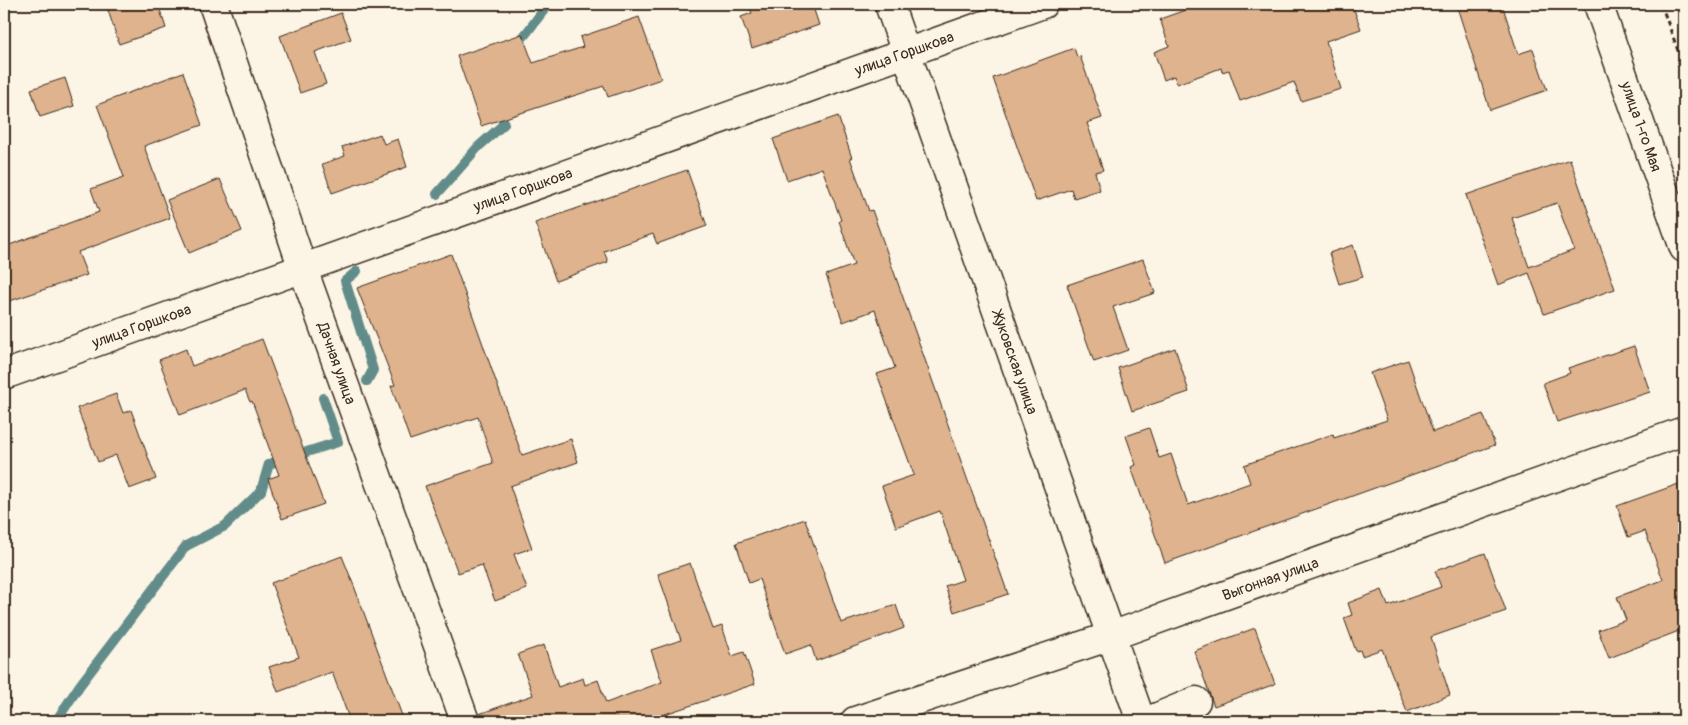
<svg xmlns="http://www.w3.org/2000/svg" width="1688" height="725" viewBox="0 0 1688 725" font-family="Pangolin,sans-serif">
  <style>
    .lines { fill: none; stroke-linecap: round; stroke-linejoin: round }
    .stream { stroke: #628c8a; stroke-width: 10 }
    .building { fill: #deb38e; stroke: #3b2a1e; fill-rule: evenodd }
    .minor-casing { stroke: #3b2a1e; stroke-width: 31 }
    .major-casing { stroke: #3b2a1e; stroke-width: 31 }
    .path { stroke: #3b2a1e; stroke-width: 3; stroke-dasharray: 5 4; stroke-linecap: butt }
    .minor { stroke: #fcf5e5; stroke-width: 28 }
    .major { stroke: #fcf5e5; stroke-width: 28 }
    .labels { text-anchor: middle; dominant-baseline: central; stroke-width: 4; stroke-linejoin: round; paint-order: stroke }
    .street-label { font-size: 15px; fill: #3b2a1e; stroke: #fcf5e5 }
  </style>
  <rect width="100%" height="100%" fill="#fcf5e5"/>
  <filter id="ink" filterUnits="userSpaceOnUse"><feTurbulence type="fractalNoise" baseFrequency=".02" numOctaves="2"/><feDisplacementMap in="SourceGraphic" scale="10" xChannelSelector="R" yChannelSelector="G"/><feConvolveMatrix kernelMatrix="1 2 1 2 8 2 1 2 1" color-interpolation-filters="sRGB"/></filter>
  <g filter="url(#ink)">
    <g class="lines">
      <g class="stream">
        <path d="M 514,47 C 529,33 536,18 549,4"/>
        <path d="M 437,194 L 478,147 L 504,124 L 499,108"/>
        <path d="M 357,271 L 345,281 L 373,370 L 367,381"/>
        <path d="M 56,721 L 80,685 L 186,546 L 225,526 L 261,491 L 269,464 L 338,442 L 323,398"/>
      </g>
    </g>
    <g class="building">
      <path d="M 106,4 L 158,4 L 166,28 L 119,44 Z"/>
      <path d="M 748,4 L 812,4 L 819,25 L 752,48 L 741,17 L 752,13 Z"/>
      <path d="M 1202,4 L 1352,4 L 1361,29 L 1326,41 L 1341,89 L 1301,101 L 1294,82 L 1240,101 L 1229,70 L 1222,72 L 1221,68 L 1177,84 L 1174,76 L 1164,80 L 1154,52 L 1169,46 L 1160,19 Z"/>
      <path d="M 1456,4 L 1502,4 L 1518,54 L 1533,49 L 1547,90 L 1490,110 Z"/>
      <path d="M 341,13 L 351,39 L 315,52 L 326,84 L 300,93 L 280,36 Z"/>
      <path d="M 639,17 L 661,79 L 608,97 L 604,86 L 481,126 L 457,56 L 522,34 L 533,63 L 583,47 L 580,37 Z"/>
      <path d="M 1074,48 L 1077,57 L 1080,56 L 1102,118 L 1087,123 L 1103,170 L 1095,172 L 1100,190 L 1074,198 L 1071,189 L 1036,201 L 993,78 Z"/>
      <path d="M 183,72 L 202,125 L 144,146 L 170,218 L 78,252 L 87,275 L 4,303 L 4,247 L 99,212 L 91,189 L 124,177 L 97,105 Z"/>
      <path d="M 65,78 L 74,106 L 40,117 L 31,89 Z"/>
      <path d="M 838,116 L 852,158 L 850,158 L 869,211 L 872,210 L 1008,594 L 954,612 L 945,586 L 963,580 L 940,511 L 896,527 L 882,486 L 914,475 L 877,374 L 895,368 L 875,310 L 843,322 L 826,275 L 854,265 L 839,221 L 841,220 L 822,168 L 787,180 L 773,139 Z"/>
      <path d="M 380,134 L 384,144 L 398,139 L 407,167 L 332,193 L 322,164 L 345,156 L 342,147 Z"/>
      <path d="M 1570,159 L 1615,289 L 1544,314 L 1529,273 L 1498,285 L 1466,195 ZM 1557,203 L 1574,250 L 1529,267 L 1512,218 Z"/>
      <path d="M 687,170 L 707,226 L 657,244 L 653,234 L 604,251 L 608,262 L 556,281 L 535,223 Z"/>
      <path d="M 220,179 L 242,231 L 189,253 L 167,200 Z"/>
      <path d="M 1353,245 L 1363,277 L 1339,284 L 1329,253 Z"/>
      <path d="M 451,254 L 522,455 L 571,439 L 578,462 L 510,486 L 532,548 L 514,554 L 527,589 L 495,601 L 482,565 L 458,573 L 425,486 L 493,463 L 478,417 L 410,440 L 391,386 L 395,385 L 357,288 Z"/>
      <path d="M 1143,259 L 1155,293 L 1113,307 L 1128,350 L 1094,362 L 1067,285 Z"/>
      <path d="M 262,339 L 324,504 L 282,519 L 268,479 L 279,475 L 252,401 L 250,402 L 245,390 L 180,415 L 159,360 L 186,349 L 192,366 Z"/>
      <path d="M 1634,346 L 1650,392 L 1557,422 L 1543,383 L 1570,373 L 1568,368 Z"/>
      <path d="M 1175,348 L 1189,392 L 1132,411 L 1118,368 Z"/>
      <path d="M 1408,360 L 1433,432 L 1483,414 L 1495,445 L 1165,563 L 1131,467 L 1136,465 L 1126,436 L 1149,428 L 1159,458 L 1171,454 L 1188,505 L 1250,483 L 1244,465 L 1333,434 L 1334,438 L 1387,420 L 1370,373 Z"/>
      <path d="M 116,394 L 123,413 L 131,410 L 156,479 L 129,489 L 116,455 L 98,462 L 77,408 Z"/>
      <path d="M 1684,482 L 1684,629 L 1609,658 L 1598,630 L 1626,620 L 1617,597 L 1663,580 L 1645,531 L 1628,537 L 1617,506 Z"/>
      <path d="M 805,519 L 841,623 L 896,605 L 904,628 L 816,661 L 811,645 L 785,654 L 759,579 L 749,583 L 736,543 Z"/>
      <path d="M 1485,553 L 1506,611 L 1431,637 L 1450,695 L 1407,712 L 1382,649 L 1362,656 L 1360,650 L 1356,651 L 1344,618 L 1352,615 L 1348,603 L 1382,590 L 1388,606 L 1441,587 L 1435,571 Z"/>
      <path d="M 342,556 L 354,586 L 404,721 L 350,721 L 332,672 L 278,692 L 269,667 L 299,657 L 271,583 Z"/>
      <path d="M 690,563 L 713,629 L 722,626 L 732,656 L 744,652 L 755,684 L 644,721 L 480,721 L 479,714 L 533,695 L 518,654 L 544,645 L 558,687 L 583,678 L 585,685 L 598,680 L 606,703 L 662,682 L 651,650 L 681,640 L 658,574 Z"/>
      <path d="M 1255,628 L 1275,684 L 1214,706 L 1194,651 Z"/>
    </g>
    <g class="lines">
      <defs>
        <g id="minor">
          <path id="s1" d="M 213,4 L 303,269 L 465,721"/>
          <path id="s2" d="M 889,4 L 1141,721"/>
          <path id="s3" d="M 4,375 L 1043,4"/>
          <path id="s4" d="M 855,721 L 1111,636 L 1684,431"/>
          <path d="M 1148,721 L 1196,701"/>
        </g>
        <g id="major">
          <path id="s5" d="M 1598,4 L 1684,248"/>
        </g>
      </defs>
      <use href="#minor" class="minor-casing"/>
      <use href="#major" class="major-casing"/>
      <path class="path" d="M 1661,4 L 1684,67"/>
      <use href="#minor" class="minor"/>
      <use href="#major" class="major"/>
    </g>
  </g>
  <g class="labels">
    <g class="street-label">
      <text stroke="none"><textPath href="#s3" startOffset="956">улица Горшкова</textPath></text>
      <text stroke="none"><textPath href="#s5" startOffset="130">улица 1-го Мая</textPath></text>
      <text stroke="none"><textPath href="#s3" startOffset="551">улица Горшкова</textPath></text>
      <text stroke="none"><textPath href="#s3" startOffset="146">улица Горшкова</textPath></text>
      <text stroke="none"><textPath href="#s1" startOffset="380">Дачная улица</textPath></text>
      <text stroke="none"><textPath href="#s2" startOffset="380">Жуковская улица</textPath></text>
      <text stroke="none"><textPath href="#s4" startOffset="439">Выгонная улица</textPath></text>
    </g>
  </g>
  <rect width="1688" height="725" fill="none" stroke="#fcf5e5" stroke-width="20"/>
  <rect x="10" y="10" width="1668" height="705" fill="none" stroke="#3b2a1e" stroke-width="2" filter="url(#ink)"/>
</svg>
